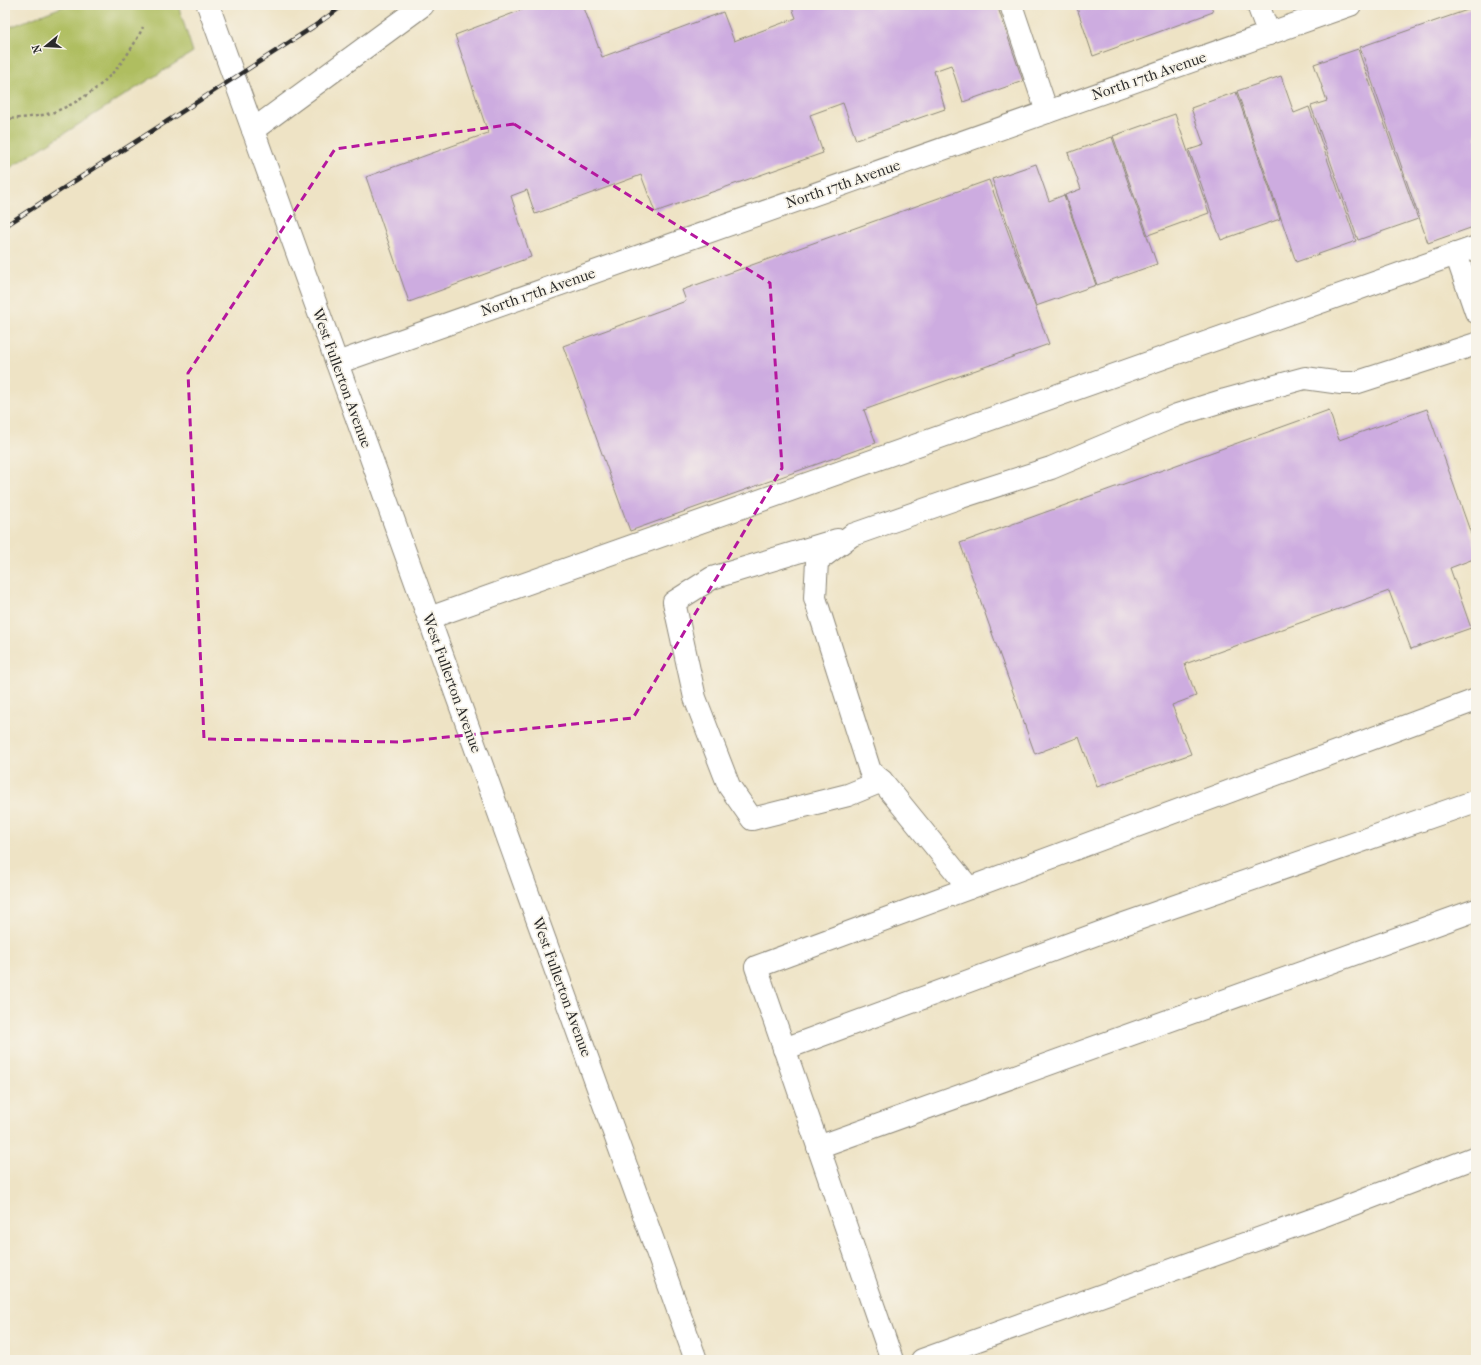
<svg xmlns="http://www.w3.org/2000/svg" width="1481" height="1365" viewBox="0 0 1481 1365" font-family="'IM FELL French Canon',serif">
  <style>
    .green { fill: #afbe61; stroke: #6d7446 }
    .building { fill: #cdace0 }
    .lines { fill: none; stroke-linecap: round; stroke-linejoin: round }
    .minor-casing { stroke: #8c8778; stroke-width: 24 }
    .path { stroke: #8c8778; stroke-width: 2.5; stroke-dasharray: 3 3; stroke-linecap: butt }
    .minor { stroke: #fff; stroke-width: 22 }
    .rail-casing { stroke: #2b2b2b; stroke-width: 4.5 }
    .rail { stroke: #f7f3e8; stroke-width: 3; stroke-dasharray: 9; stroke-linecap: butt }
    .marked { fill: none; stroke: #b5179e; stroke-width: 3; stroke-dasharray: 8 5; stroke-linejoin: round }
    .labels { text-anchor: middle; dominant-baseline: central; stroke-width: 3.5; stroke-linejoin: round; paint-order: stroke }
    .street-label { font-size: 15px; fill: #2b2b2b; stroke: #f7f3e8 }
  </style>
  <rect width="100%" height="100%" fill="#f7f3e8"/>
  <filter id="ink" filterUnits="userSpaceOnUse"><feTurbulence type="fractalNoise" baseFrequency=".025" numOctaves="2"/><feDisplacementMap in="SourceGraphic" scale="8" xChannelSelector="R" yChannelSelector="G"/><feConvolveMatrix kernelMatrix="1 2 1 2 8 2 1 2 1" color-interpolation-filters="sRGB"/></filter>
  <filter id="wash" filterUnits="userSpaceOnUse"><feTurbulence type="fractalNoise" baseFrequency=".012" numOctaves="4" result="noise"/><feDisplacementMap in="SourceGraphic" scale="16" xChannelSelector="R" yChannelSelector="G"/><feGaussianBlur stdDeviation="0.9" result="paint"/><feColorMatrix in="noise" values="0 0 0 0 0 0 0 0 0 0 0 0 0 0 0 0 0 1.4 0 .05"/><feComposite in="paint" operator="in"/></filter>
  <g filter="url(#wash)">
    <rect width="100%" height="100%" fill="#eee3c5"/>
    <path class="green" d="M 67,5 L 178,5 L 193,52 L 5,171 L 5,29 Z"/>
    <g id="blocks">
      <g class="building">
        <path d="M 535,5 L 583,5 L 602,57 L 723,12 L 734,41 L 796,18 L 791,5 L 997,5 L 1023,81 L 963,102 L 951,65 L 934,71 L 945,109 L 856,140 L 843,103 L 810,115 L 823,153 L 655,212 L 641,175 L 535,214 L 527,190 L 511,196 L 531,257 L 409,302 L 366,177 L 488,133 L 455,35 Z"/>
        <path d="M 1076,5 L 1211,5 L 1213,12 L 1093,56 Z"/>
        <path d="M 1476,7 L 1476,226 L 1428,243 L 1360,47 Z"/>
        <path d="M 1358,49 L 1418,219 L 1358,240 L 1311,106 L 1327,101 L 1314,64 Z"/>
        <path d="M 1281,76 L 1294,113 L 1309,107 L 1356,241 L 1296,262 L 1237,91 Z"/>
        <path d="M 1236,92 L 1280,219 L 1221,240 L 1189,150 L 1204,145 L 1191,108 Z"/>
        <path d="M 1175,114 L 1209,213 L 1148,235 L 1113,136 Z"/>
        <path d="M 1112,137 L 1157,264 L 1097,285 L 1065,195 L 1081,189 L 1068,153 Z"/>
        <path d="M 1036,164 L 1049,201 L 1064,195 L 1096,285 L 1036,306 L 992,179 Z"/>
        <path d="M 989,180 L 1049,344 L 864,410 L 876,443 L 630,531 L 563,346 L 686,301 L 682,290 Z"/>
        <path d="M 1427,409 L 1476,548 L 1476,558 L 1450,568 L 1471,628 L 1411,649 L 1389,591 L 1185,664 L 1196,696 L 1172,705 L 1191,754 L 1097,787 L 1079,737 L 1035,754 L 960,543 L 1329,410 L 1339,440 Z"/>
      </g>
    </g>
  </g>
  <g filter="url(#ink)">
    <use href="#blocks" fill-opacity="0" stroke="#8c8778" stroke-width="1"/>
    <g class="lines">
      <defs>
        <g id="minor">
          <path d="M 208,5 L 696,1360"/>
          <path d="M 1011,5 L 1047,112"/>
          <path d="M 1258,5 L 1269,34"/>
          <path d="M 253,130 L 423,5"/>
          <path d="M 1456,254 L 1476,312"/>
          <path d="M 337,363 L 1350,5"/>
          <path d="M 837,540 L 712,578 L 674,602 L 695,698 L 729,786 L 752,819 L 848,795 L 882,781"/>
          <path d="M 429,618 L 1476,247"/>
          <path d="M 969,888 L 882,781 L 870,771 L 815,598 L 817,561 L 852,535 L 958,498 L 1051,468 L 1177,415 L 1225,400 L 1305,378 L 1341,383 L 1355,383 L 1476,344"/>
          <path d="M 784,1049 L 1121,925 L 1476,801"/>
          <path d="M 818,1147 L 1476,910"/>
          <path d="M 892,1360 L 756,967 L 1476,700"/>
          <path d="M 922,1360 L 1325,1215 L 1476,1157"/>
        </g>
      </defs>
      <use href="#minor" class="minor-casing"/>
      <path class="path" d="M 5,119 C 21,118 39,117 54,112 C 96,96 124,67 143,27"/>
      <use href="#minor" class="minor"/>
      <defs>
        <path id="rail" d="M 5,226 L 313,27 L 344,5"/>
      </defs>
      <use href="#rail" class="rail-casing"/>
      <use href="#rail" class="rail"/>
    </g>
  </g>
  <path class="marked" d="M 514,124 L 770,283 L 782,468 L 633,718 L 399,742 L 204,739 L 188,373 L 335,149 Z"/>
  <g class="labels">
    <g class="street-label">
      <text transform="translate(1149 76) rotate(-19)">North 17th Avenue</text>
      <text transform="translate(843 184) rotate(-19)">North 17th Avenue</text>
      <text transform="translate(538 292) rotate(-19)">North 17th Avenue</text>
      <text transform="translate(342 378) rotate(70)">West Fullerton Avenue</text>
      <text transform="translate(452 683) rotate(70)">West Fullerton Avenue</text>
      <text transform="translate(562 987) rotate(70)">West Fullerton Avenue</text>
    </g>
  </g>
  <rect width="1481" height="1365" fill="none" stroke="#f7f3e8" stroke-width="20"/>
  <g transform="translate(46 46) rotate(252)" stroke="#f7f3e8" stroke-width="3" paint-order="stroke">
  <path d="M0-3L7 15L0 10L-7 15Z" fill="#2b2b2b"/>
  <text y="-6" font-size="11" font-weight="bold" text-anchor="middle" fill="#2b2b2b">N</text>
  </g>
</svg>
